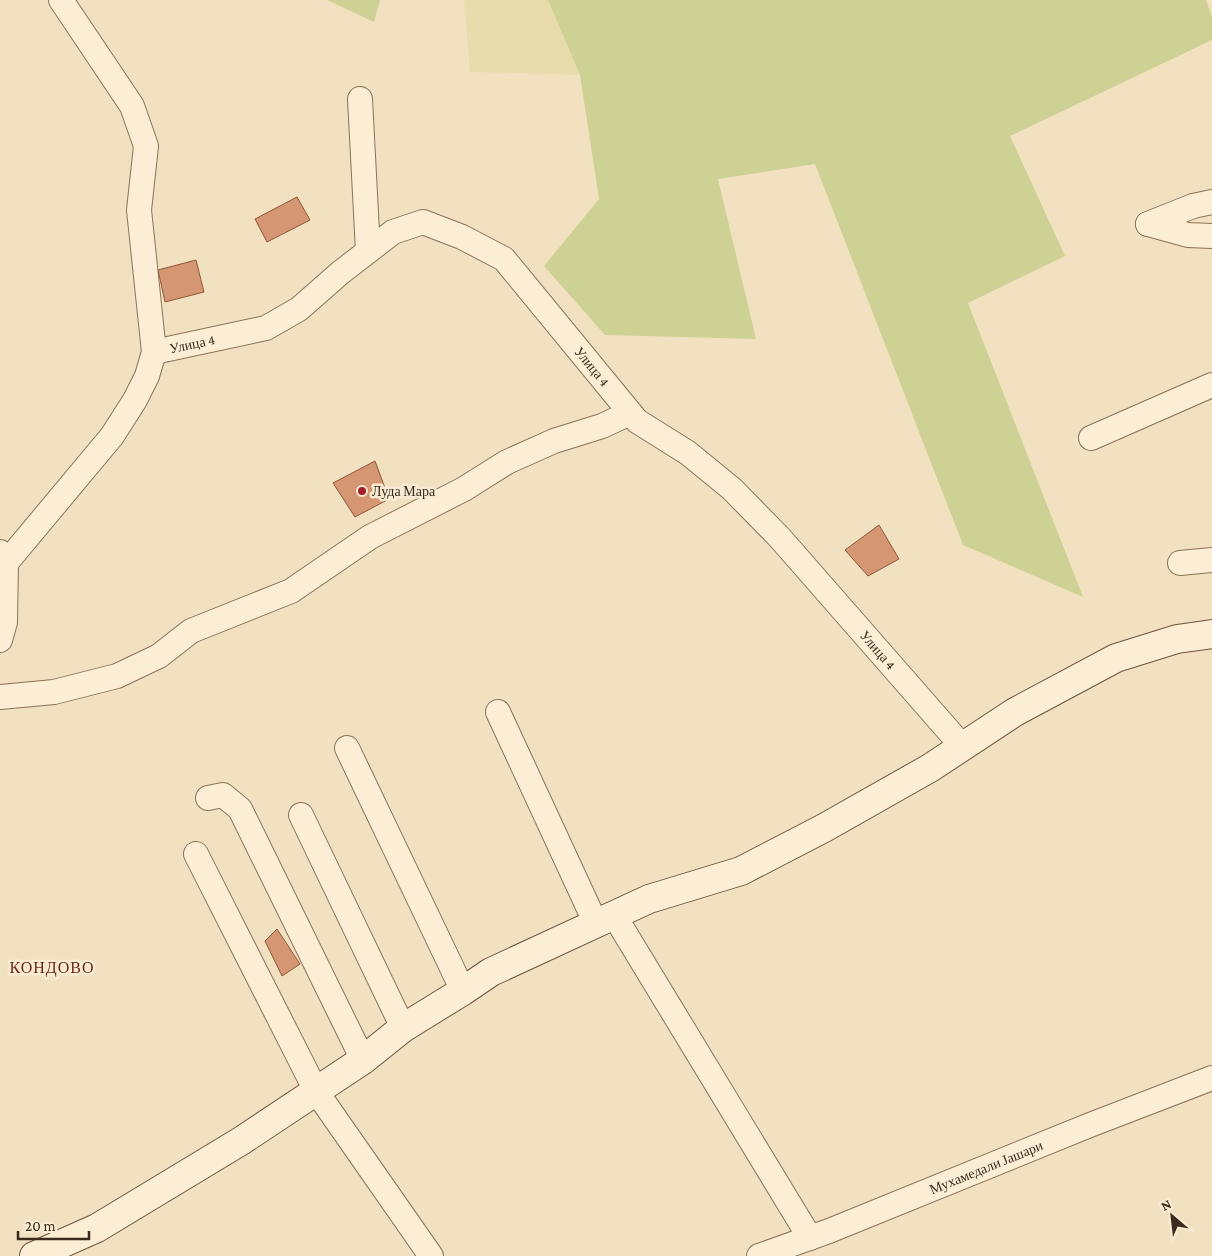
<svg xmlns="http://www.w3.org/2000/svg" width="1212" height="1256" viewBox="0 0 1212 1256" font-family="'Crimson Pro',serif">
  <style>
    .farmland { fill: #e8dcad }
    .green { fill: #cdd194 }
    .building { fill: #d49673; stroke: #8f573a }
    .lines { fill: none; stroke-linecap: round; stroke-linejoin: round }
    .minor-casing { stroke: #8d7156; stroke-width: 26 }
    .secondary-casing { stroke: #6f523a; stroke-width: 30 }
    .minor { stroke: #fceed5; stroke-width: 24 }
    .secondary { stroke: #fceed5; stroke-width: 28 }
    .poi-dot { fill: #a22129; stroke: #f9ebd1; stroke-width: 2 }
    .labels { text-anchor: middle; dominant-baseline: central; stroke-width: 5; stroke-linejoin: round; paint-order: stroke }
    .street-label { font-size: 14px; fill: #3c2a1c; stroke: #f9ebd1 }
    .poi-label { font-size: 14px; fill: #3c2a1c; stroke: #f9ebd1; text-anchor: start }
    .quarter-label { font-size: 16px; letter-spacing: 1px; fill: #6c2518; stroke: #f9ebd1 }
  </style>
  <rect width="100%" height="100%" fill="#f2e1c1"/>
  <path class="farmland" d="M 464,0 L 548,0 L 580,75 L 470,72 Z"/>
  <g class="green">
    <path d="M 327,0 L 380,0 L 374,22 Z"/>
    <path d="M 548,0 L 1206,0 L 1212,17 L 1212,40 L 1010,136 L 1065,256 L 968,303 L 1083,597 L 963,545 L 815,164 L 718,179 L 756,339 L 605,335 L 544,266 L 599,199 L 580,75 Z"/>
  </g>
  <g class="building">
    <path d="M 297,197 L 310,220 L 267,242 L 255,219 Z"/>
    <path d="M 196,260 L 204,292 L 165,302 L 158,270 Z"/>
    <path d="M 375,461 L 389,499 L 355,517 L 333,483 Z"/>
    <path d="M 879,525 L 899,559 L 868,576 L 845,550 Z"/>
    <path d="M 277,929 L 300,964 L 282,976 L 265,941 Z"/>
  </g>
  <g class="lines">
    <defs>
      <g id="minor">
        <path d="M 360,99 L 368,251"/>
        <path d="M 1148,224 L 1193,206 L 1212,202"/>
        <path d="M 1148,224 L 1188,235 L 1212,236"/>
        <path id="s1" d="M 154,352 L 266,328 L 299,309 L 340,273 L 393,232 L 423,222 L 462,237 L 504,259 L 637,421 L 688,453 L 732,489 L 780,538 L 962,746"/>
        <path d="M 1091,438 L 1212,385"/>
        <path d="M 0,552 L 6,563 L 5,622 L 0,640"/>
        <path d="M 6,563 L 112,436 L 135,400 L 147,376 L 154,352 L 139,210 L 146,146 L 132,106 L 61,0"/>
        <path d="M 1180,563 L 1212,560"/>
        <path d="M 0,697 L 54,692 L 117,676 L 159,656 L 191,631 L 291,591 L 370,537 L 464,489 L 507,462 L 554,441 L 602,426 L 630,413"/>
        <path d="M 498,712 L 596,924"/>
        <path d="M 347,748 L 463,991"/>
        <path d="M 208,798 L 223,795 L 240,809 L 363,1060"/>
        <path d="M 301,815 L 403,1028"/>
        <path d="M 196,854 L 316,1091 L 431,1256"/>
        <path d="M 614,915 L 810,1238"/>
        <path id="s2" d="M 759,1256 L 829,1231 L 1090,1125 L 1212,1078"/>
      </g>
      <path id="secondary" d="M 34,1256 L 97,1228 L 241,1141 L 363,1060 L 403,1028 L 463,991 L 491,972 L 649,899 L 741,871 L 824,828 L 930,768 L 1015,712 L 1116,658 L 1177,639 L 1212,634"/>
    </defs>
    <use href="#minor" class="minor-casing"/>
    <use href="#secondary" class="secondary-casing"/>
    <use href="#minor" class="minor"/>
    <use href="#secondary" class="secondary"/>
  </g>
  <circle class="poi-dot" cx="362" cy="491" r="5"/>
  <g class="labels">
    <g class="street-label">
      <text stroke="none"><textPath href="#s1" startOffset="39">Улица 4</textPath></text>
      <text stroke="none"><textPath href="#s1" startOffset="534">Улица 4</textPath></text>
      <text stroke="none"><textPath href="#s1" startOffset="939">Улица 4</textPath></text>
      <text stroke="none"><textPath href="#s2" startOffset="244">Мухамедали Јашари</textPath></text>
    </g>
    <g class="poi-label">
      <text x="372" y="491">Луда Мара</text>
    </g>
    <g class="quarter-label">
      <text x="52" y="967">КОНДОВО</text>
    </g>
  </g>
  <g transform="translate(1172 1216) rotate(332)" stroke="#f9ebd1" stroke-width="4" paint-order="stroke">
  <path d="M0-4L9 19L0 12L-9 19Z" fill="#3c2a1c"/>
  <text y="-8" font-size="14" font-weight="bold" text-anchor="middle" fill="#3c2a1c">N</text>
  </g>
  <path d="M18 1231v8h71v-8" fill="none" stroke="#3c2a1c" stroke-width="2.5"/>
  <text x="25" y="1231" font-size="15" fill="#3c2a1c" stroke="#f9ebd1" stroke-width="4" paint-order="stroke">20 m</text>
</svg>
